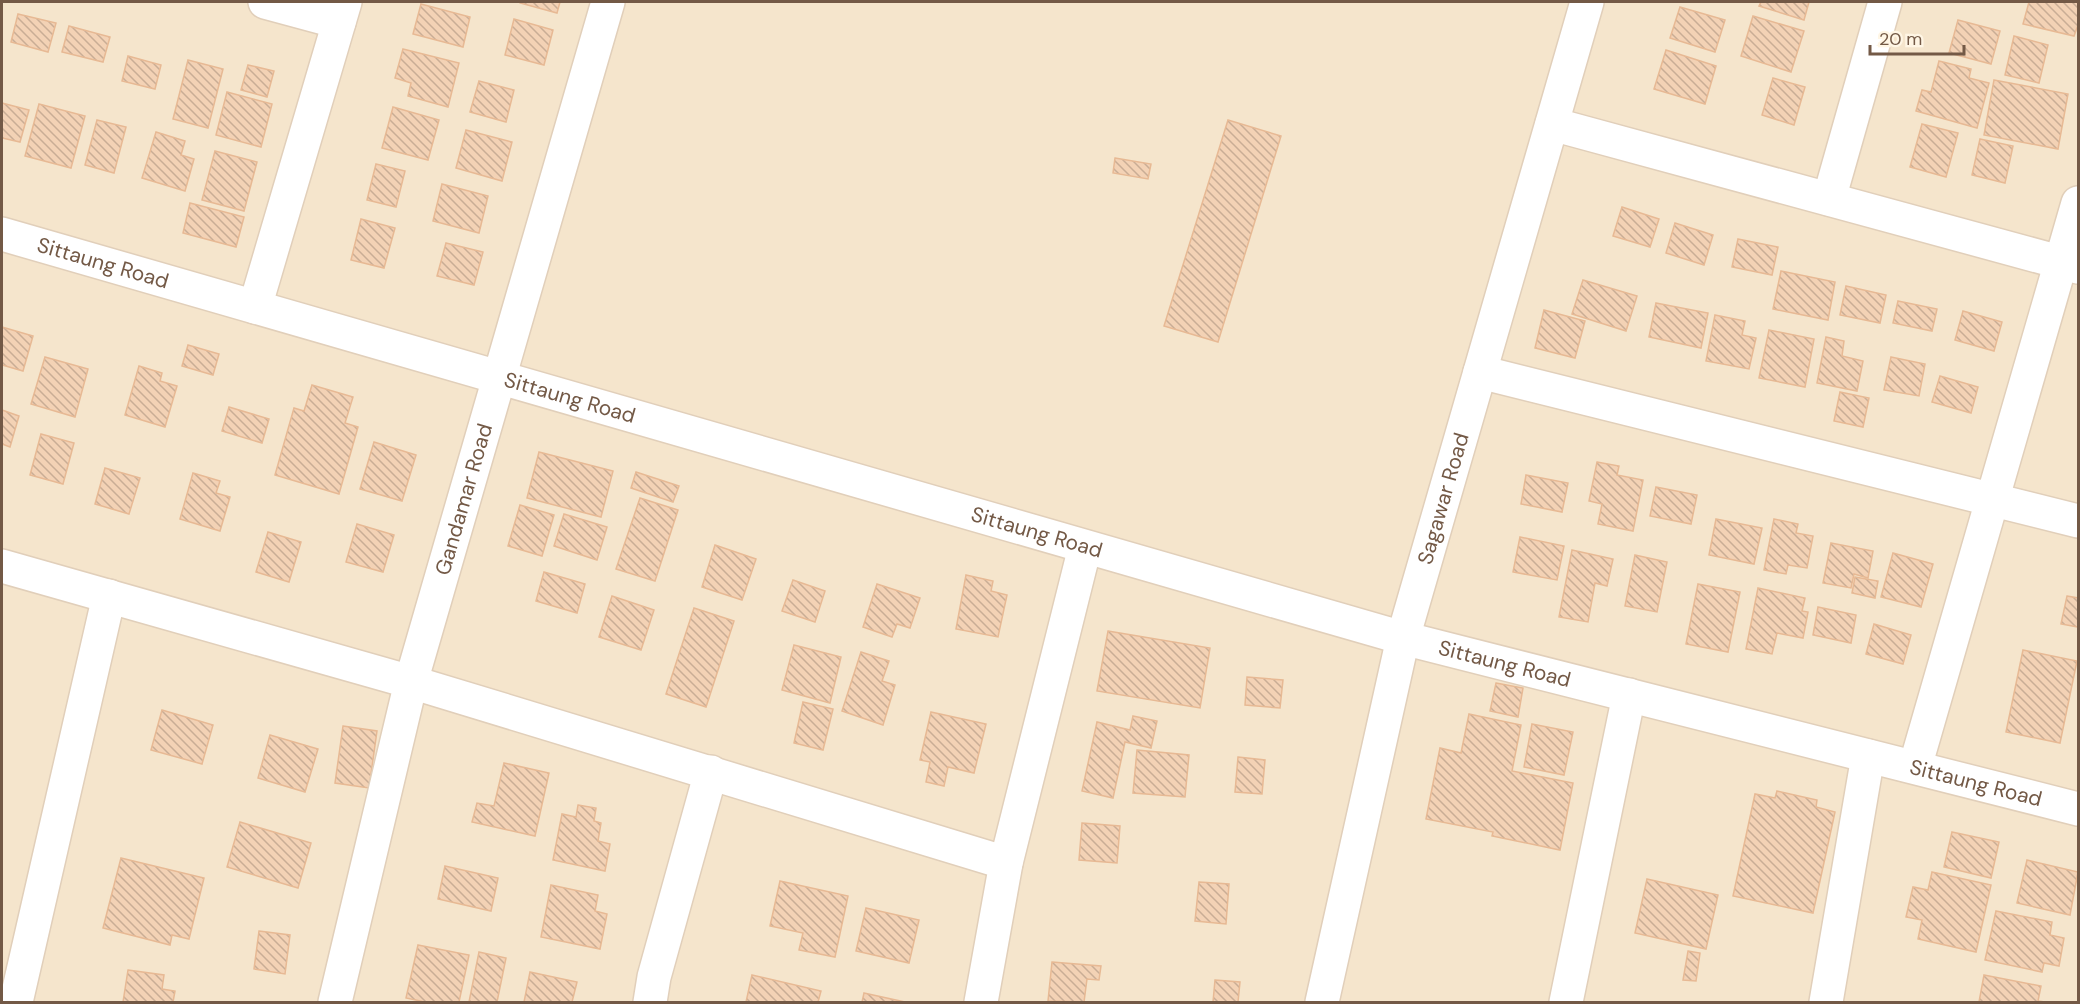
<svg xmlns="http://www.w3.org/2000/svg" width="2080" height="1004" viewBox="0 0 2080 1004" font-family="'DM Sans',sans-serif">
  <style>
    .residential { fill: #f5e5cc }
    .building { fill: url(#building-back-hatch); stroke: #e7b994; stroke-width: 1.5 }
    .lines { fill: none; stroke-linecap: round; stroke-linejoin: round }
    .minor-casing { stroke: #e1cfba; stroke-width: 36 }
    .tertiary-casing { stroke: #e1cfba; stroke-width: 36 }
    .minor { stroke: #fff; stroke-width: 33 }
    .tertiary { stroke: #fff; stroke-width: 33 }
    .labels { text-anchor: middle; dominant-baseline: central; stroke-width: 4.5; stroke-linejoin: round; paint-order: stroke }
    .street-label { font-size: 21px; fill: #735946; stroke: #fff6e5 }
  </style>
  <defs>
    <pattern id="building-back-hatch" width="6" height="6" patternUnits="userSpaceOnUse" patternTransform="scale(1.5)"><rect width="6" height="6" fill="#f3d2b5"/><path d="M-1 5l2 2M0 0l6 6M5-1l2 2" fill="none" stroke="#c9ad95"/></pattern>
  </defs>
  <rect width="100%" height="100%" fill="#fdf3de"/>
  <rect class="residential" x="2" y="2" width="2076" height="1000"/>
  <g class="building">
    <path d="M 520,2 L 560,2 L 557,13 L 520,3 Z"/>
    <path d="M 1761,2 L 1809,2 L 1804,20 L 1759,6 Z"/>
    <path d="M 2029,2 L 2078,2 L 2078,25 L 2074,36 L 2023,24 Z"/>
    <path d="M 421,4 L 470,17 L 463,47 L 413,34 Z"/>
    <path d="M 1680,7 L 1725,20 L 1715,52 L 1670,38 Z"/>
    <path d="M 18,14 L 56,23 L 48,52 L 11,42 Z"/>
    <path d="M 1753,16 L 1804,31 L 1791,72 L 1741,56 Z"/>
    <path d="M 514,19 L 553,30 L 544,65 L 505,55 Z"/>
    <path d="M 1958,20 L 2000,31 L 1991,64 L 1949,53 Z"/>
    <path d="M 69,26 L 110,37 L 103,62 L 62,52 Z"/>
    <path d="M 2014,36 L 2048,45 L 2039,83 L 2005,75 Z"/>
    <path d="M 403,49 L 459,63 L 448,107 L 408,96 L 411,83 L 395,78 Z"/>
    <path d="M 1666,50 L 1716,66 L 1705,104 L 1654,89 Z"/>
    <path d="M 128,56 L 161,65 L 155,89 L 122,81 Z"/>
    <path d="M 188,60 L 223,69 L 208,128 L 173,119 Z"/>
    <path d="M 1939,61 L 1971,69 L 1969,78 L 1989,83 L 1977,128 L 1916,111 L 1922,90 L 1931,92 Z"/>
    <path d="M 248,65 L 274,71 L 267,97 L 241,90 Z"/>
    <path d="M 1773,78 L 1805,87 L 1794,125 L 1762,115 Z"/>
    <path d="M 1994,80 L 2068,94 L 2058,149 L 1984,135 Z"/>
    <path d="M 479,81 L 514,90 L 506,122 L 470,112 Z"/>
    <path d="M 227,92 L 272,104 L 261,147 L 216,135 Z"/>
    <path d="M 2,103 L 29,110 L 20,142 L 2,138 Z"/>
    <path d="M 39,104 L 85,116 L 71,168 L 25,156 Z"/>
    <path d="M 393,107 L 439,120 L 428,160 L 382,148 Z"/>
    <path d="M 97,120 L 126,127 L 114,173 L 85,165 Z"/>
    <path d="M 1228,120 L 1281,136 L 1218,342 L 1164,326 Z"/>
    <path d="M 1922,124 L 1958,133 L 1946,177 L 1910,167 Z"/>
    <path d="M 466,130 L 512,142 L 502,181 L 456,168 Z"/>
    <path d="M 156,132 L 185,141 L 181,155 L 194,159 L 185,191 L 142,178 Z"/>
    <path d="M 1980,139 L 2013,146 L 2005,183 L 1972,175 Z"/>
    <path d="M 215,151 L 257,162 L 244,211 L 202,200 Z"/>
    <path d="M 1115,158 L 1151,164 L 1148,179 L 1113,173 Z"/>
    <path d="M 376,164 L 405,171 L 396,207 L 367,200 Z"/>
    <path d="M 442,184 L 488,196 L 479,233 L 433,221 Z"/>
    <path d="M 190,203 L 244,217 L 236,247 L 183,233 Z"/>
    <path d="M 1622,207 L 1659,219 L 1650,247 L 1613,236 Z"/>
    <path d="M 361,219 L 395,228 L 384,268 L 351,260 Z"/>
    <path d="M 1675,223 L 1713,235 L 1704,265 L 1666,253 Z"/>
    <path d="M 1738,239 L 1778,247 L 1772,275 L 1732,267 Z"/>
    <path d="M 446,243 L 483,252 L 474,285 L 437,276 Z"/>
    <path d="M 1781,271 L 1835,282 L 1828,320 L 1773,309 Z"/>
    <path d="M 1583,280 L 1637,296 L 1626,331 L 1572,314 Z"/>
    <path d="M 1846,286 L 1886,295 L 1880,323 L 1840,315 Z"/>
    <path d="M 1898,301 L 1937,309 L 1932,331 L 1893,323 Z"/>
    <path d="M 1656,303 L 1708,313 L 1701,348 L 1649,337 Z"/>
    <path d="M 1544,310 L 1585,321 L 1575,358 L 1535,348 Z"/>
    <path d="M 1963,311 L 2002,322 L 1994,351 L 1955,340 Z"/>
    <path d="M 1715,315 L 1745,321 L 1742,335 L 1756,338 L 1749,369 L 1706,361 Z"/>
    <path d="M 2,327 L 33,336 L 23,371 L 2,365 Z"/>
    <path d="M 1769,330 L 1814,339 L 1805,387 L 1759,378 Z"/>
    <path d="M 1826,337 L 1844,341 L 1842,356 L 1863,361 L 1857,391 L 1817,383 Z"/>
    <path d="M 188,345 L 219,354 L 213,375 L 182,366 Z"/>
    <path d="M 45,357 L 88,369 L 75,417 L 31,404 Z"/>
    <path d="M 1891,357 L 1925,364 L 1919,396 L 1884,390 Z"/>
    <path d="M 139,366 L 162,373 L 160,381 L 177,386 L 165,427 L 125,415 Z"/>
    <path d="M 1940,376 L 1978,387 L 1971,413 L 1932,402 Z"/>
    <path d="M 312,385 L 353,397 L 345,423 L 358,427 L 339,494 L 275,475 L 294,408 L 304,411 Z"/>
    <path d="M 1840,392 L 1869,398 L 1863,427 L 1834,421 Z"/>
    <path d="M 229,407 L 269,419 L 262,443 L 222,431 Z"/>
    <path d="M 2,410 L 19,416 L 10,447 L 2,444 Z"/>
    <path d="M 41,434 L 74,443 L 63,484 L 30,475 Z"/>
    <path d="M 374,442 L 416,455 L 402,501 L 360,489 Z"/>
    <path d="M 539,452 L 613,471 L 601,517 L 527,498 Z"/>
    <path d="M 1597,462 L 1619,466 L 1617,475 L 1643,480 L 1633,531 L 1598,524 L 1602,504 L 1589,501 Z"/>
    <path d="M 105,468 L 140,478 L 129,514 L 95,504 Z"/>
    <path d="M 636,472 L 679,486 L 673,502 L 631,488 Z"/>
    <path d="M 193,473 L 220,481 L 216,493 L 230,497 L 220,531 L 180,519 Z"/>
    <path d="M 1526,475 L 1568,483 L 1562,512 L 1521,504 Z"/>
    <path d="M 1656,487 L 1697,495 L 1691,524 L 1650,516 Z"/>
    <path d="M 640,498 L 678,510 L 655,581 L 616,569 Z"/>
    <path d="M 520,505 L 554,515 L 542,556 L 508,546 Z"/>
    <path d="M 564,514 L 607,527 L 597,560 L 554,546 Z"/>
    <path d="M 1716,519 L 1762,528 L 1754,564 L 1709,555 Z"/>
    <path d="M 1774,519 L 1798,524 L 1796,533 L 1813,536 L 1807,568 L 1788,565 L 1786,574 L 1764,570 Z"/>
    <path d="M 357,524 L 394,535 L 383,572 L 346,562 Z"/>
    <path d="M 268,532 L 301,542 L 289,582 L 256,572 Z"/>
    <path d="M 1520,537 L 1564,546 L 1557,580 L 1513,572 Z"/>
    <path d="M 1831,543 L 1873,551 L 1868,578 L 1854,574 L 1851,588 L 1823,583 Z"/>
    <path d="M 715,545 L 756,559 L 742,600 L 702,587 Z"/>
    <path d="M 1572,550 L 1613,559 L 1607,586 L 1595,583 L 1588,622 L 1559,617 Z"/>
    <path d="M 1893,553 L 1933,564 L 1921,607 L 1881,597 Z"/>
    <path d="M 1635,555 L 1667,562 L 1657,612 L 1625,606 Z"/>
    <path d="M 544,572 L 585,584 L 577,613 L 536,601 Z"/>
    <path d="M 966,575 L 993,581 L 991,591 L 1007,595 L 998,637 L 956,629 Z"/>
    <path d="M 1855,577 L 1878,581 L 1875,598 L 1852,593 Z"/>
    <path d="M 793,580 L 825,591 L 815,622 L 782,611 Z"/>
    <path d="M 877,584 L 920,598 L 910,628 L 897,624 L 892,637 L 863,627 Z"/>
    <path d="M 1698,584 L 1740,592 L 1728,652 L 1686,644 Z"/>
    <path d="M 1758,588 L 1805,598 L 1802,611 L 1808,612 L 1803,638 L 1777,633 L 1772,654 L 1746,649 Z"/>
    <path d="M 612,596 L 654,610 L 641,650 L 599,637 Z"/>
    <path d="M 2067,596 L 2078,598 L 2078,627 L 2061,624 Z"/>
    <path d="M 1818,607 L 1856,615 L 1851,643 L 1813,635 Z"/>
    <path d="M 694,608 L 734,621 L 706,707 L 666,694 Z"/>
    <path d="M 1874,624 L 1911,635 L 1903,664 L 1866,654 Z"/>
    <path d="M 1108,631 L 1210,648 L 1200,708 L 1097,691 Z"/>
    <path d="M 794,645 L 841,657 L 830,703 L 782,690 Z"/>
    <path d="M 2023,650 L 2077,661 L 2060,743 L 2006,732 Z"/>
    <path d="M 861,652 L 889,661 L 882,681 L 895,685 L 883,725 L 842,711 Z"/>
    <path d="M 1247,677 L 1283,680 L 1280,708 L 1245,705 Z"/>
    <path d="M 1496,683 L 1523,688 L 1518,717 L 1490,711 Z"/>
    <path d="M 803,702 L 833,709 L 823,750 L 794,743 Z"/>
    <path d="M 162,710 L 213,725 L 202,764 L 151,750 Z"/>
    <path d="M 931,712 L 986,724 L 974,773 L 948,767 L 944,786 L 926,782 L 930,762 L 920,760 Z"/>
    <path d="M 1469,714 L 1521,725 L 1512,771 L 1573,783 L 1560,850 L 1492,836 L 1493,832 L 1426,819 L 1440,748 L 1461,753 Z"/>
    <path d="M 1133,716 L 1157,721 L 1151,748 L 1125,742 L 1113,798 L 1082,791 L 1097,722 L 1130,730 Z"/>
    <path d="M 1532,724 L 1573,732 L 1564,775 L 1524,767 Z"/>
    <path d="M 343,726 L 377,731 L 369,788 L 335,783 Z"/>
    <path d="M 270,735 L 318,749 L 305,792 L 258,778 Z"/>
    <path d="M 1137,750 L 1189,755 L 1185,797 L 1133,793 Z"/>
    <path d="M 1238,757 L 1265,760 L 1262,794 L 1235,792 Z"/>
    <path d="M 504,763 L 549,773 L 535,836 L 472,822 L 477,803 L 494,806 Z"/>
    <path d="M 1777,791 L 1817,800 L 1816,807 L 1835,812 L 1813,913 L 1733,896 L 1755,794 L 1775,798 Z"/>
    <path d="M 578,805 L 596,808 L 594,821 L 601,823 L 598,841 L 610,844 L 605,871 L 553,860 L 562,814 L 576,817 Z"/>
    <path d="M 240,822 L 311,843 L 298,888 L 227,867 Z"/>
    <path d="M 1082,823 L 1120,826 L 1117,863 L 1079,860 Z"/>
    <path d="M 1952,832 L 1999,842 L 1991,878 L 1944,867 Z"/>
    <path d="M 121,858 L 204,878 L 189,939 L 172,935 L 170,945 L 103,928 Z"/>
    <path d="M 2027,860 L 2078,872 L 2070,915 L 2017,903 Z"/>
    <path d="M 445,866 L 498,878 L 491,911 L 438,899 Z"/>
    <path d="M 1932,872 L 1991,885 L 1976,952 L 1918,939 L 1922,920 L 1906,917 L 1913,887 L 1928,890 Z"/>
    <path d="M 1647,879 L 1718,895 L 1706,949 L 1635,933 Z"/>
    <path d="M 780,881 L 848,896 L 835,957 L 799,950 L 803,933 L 770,926 Z"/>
    <path d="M 1199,882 L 1229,884 L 1226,924 L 1195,921 Z"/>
    <path d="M 551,885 L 598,895 L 595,911 L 607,914 L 600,949 L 541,937 Z"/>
    <path d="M 866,908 L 919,920 L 909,963 L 856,951 Z"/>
    <path d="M 1996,911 L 2052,922 L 2050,935 L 2064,938 L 2059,966 L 2044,963 L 2042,972 L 1985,960 Z"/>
    <path d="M 259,931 L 290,935 L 285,974 L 254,969 Z"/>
    <path d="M 418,945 L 469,955 L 459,1002 L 425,1002 L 406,998 Z"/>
    <path d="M 1688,951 L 1700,953 L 1696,981 L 1683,980 Z"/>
    <path d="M 479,952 L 506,958 L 497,1002 L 469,1002 Z"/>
    <path d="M 1052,962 L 1101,966 L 1099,980 L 1087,979 L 1084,1002 L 1048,1001 Z"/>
    <path d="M 128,970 L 164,975 L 162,989 L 175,991 L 173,1002 L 123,1002 Z"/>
    <path d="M 530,972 L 577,982 L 572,1002 L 524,1002 Z"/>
    <path d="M 752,975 L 821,991 L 818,1002 L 746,1002 Z"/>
    <path d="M 1984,975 L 2041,986 L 2038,1001 L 2045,1002 L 1979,1002 Z"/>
    <path d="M 1215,980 L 1240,982 L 1238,1002 L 1213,1002 Z"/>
    <path d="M 864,993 L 905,1002 L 862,1002 Z"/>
  </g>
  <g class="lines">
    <defs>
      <g id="minor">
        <path d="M 265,2 L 339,22"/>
        <path d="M 1552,124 L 2078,267"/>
        <path d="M 1829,199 L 1885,2"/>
        <path d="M 255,307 L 345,2"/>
        <path d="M 1480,372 L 2078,521"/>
        <path d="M 2,566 L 411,682 L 1006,863"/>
        <path d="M 1915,767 L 2078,203"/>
        <path d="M 16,1002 L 109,596"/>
        <path id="s1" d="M 335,1002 L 411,682 L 608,2"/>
        <path d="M 650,1002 L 654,977 L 711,772"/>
        <path d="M 981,1002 L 1006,863 L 1085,547"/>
        <path id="s2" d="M 1322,1002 L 1403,638 L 1587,2"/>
        <path d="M 1566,1002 L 1629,695"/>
        <path d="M 1826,1002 L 1868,756"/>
      </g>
      <g id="tertiary">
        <path id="s3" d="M 2,234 L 1403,638 L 2078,809"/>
      </g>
    </defs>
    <use href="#minor" class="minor-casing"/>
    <use href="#tertiary" class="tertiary-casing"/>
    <use href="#minor" class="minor"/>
    <use href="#tertiary" class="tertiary"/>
  </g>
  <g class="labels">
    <g class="street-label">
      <text stroke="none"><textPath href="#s3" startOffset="105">Sittaung Road</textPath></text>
      <text stroke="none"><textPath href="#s3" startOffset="591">Sittaung Road</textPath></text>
      <text stroke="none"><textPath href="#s2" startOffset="518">Sagawar Road</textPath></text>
      <text stroke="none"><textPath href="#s1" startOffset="519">Gandamar Road</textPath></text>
      <text stroke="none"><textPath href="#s3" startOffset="1077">Sittaung Road</textPath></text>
      <text stroke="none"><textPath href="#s3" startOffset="1563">Sittaung Road</textPath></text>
      <text stroke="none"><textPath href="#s3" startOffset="2049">Sittaung Road</textPath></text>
    </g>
  </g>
  <rect width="2080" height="1004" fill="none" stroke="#735946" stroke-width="6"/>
  <path d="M1870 45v9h94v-9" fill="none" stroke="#735946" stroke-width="3"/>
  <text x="1879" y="45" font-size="18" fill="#735946" stroke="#fff6e5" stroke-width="4.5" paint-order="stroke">20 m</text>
</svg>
